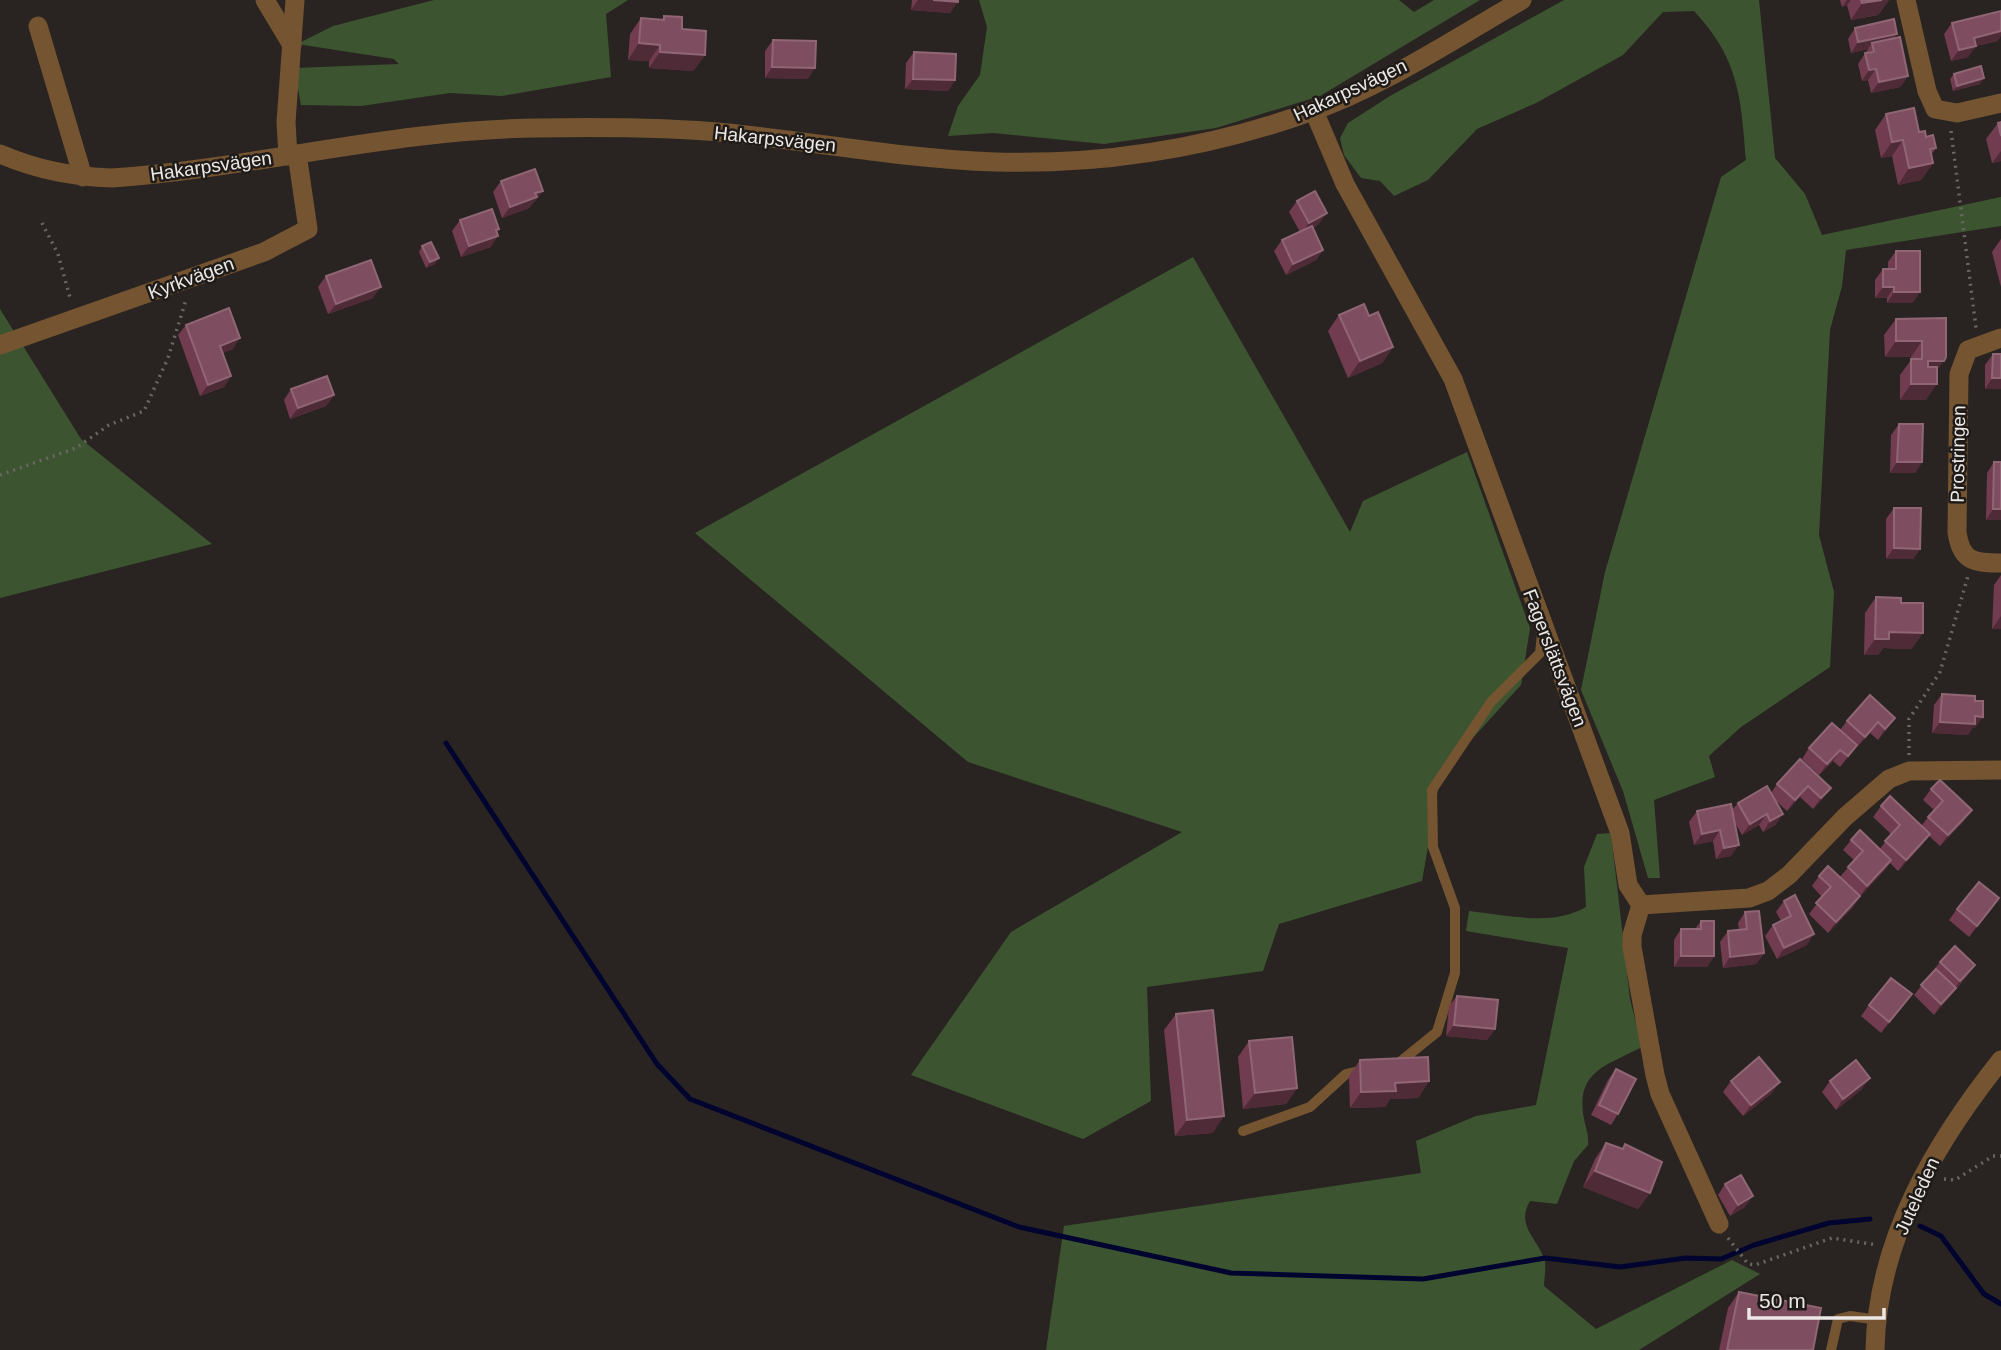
<svg xmlns="http://www.w3.org/2000/svg" width="2001" height="1350" viewBox="0 0 2001 1350" font-family="Helvetica,sans-serif">
  <style>
    .green { fill: #3c5530 }
    .lines { fill: none; stroke-linecap: round; stroke-linejoin: round }
    .stream { stroke: #00042f; stroke-width: 5 }
    .path { stroke: #6b6663; stroke-width: 3.5; stroke-dasharray: 2 5; stroke-linecap: butt }
    .service { stroke: #745431; stroke-width: 10 }
    .minor { stroke: #745431; stroke-width: 19 }
    .tertiary { stroke: #745431; stroke-width: 19 }
    .wall { fill: #713b50 }
    .shaded-wall { fill: #4f2a37 }
    .building { fill: #7e4e60; stroke: #906675; stroke-width: 2 }
    .labels { text-anchor: middle; dominant-baseline: central; stroke-width: 5; stroke-linejoin: round; paint-order: stroke }
    .street-label { font-size: 19px; fill: #ece8e6; stroke: #1f1b18 }
  </style>
  <rect width="100%" height="100%" fill="#292421"/>
  <g class="green">
    <path d="M 434,0 L 628,0 L 606,14 L 611,77 L 502,96 L 450,93 L 361,106 L 301,105 L 294,68 L 399,64 L 394,59 L 297,44 L 333,26 Z"/>
    <path d="M 979,0 L 1399,0 L 1414,12 L 1434,0 L 1480,0 L 1320,96 L 1216,128 L 1104,144 L 993,133 L 948,136 L 958,106 L 980,75 L 987,27 Z"/>
    <path d="M 1564,0 L 1759,0 L 1775,158 L 1805,194 L 1822,235 L 2001,197 L 2001,226 L 1846,250 L 1842,286 L 1830,330 L 1819,535 L 1834,592 L 1830,667 L 1741,727 L 1709,756 L 1715,777 L 1654,800 L 1660,878 L 1648,878 L 1623,791 L 1581,690 L 1605,572 L 1721,177 L 1746,160 C 1741,97 1739,59 1694,11 L 1663,12 L 1623,55 L 1536,103 L 1477,129 L 1428,180 L 1394,196 L 1380,181 L 1361,178 L 1344,155 L 1340,138 L 1348,123 L 1390,96 Z"/>
    <path d="M 1193,257 L 1350,532 L 1363,501 L 1467,452 L 1530,628 L 1521,685 L 1441,773 L 1422,881 L 1279,924 L 1263,971 L 1147,987 L 1151,1101 L 1083,1139 L 911,1075 L 1011,932 L 1182,832 L 968,762 L 695,533 Z"/>
    <path d="M 0,309 L 81,439 L 212,544 L 0,598 Z"/>
    <path d="M 1611,833 L 1630,999 L 1642,1047 C 1606,1066 1575,1071 1584,1119 C 1586,1129 1589,1135 1588,1145 L 1574,1161 L 1557,1204 L 1530,1201 C 1516,1225 1536,1237 1544,1258 C 1547,1265 1544,1278 1544,1286 L 1596,1329 L 1732,1260 L 1760,1274 L 1639,1350 L 1046,1350 L 1064,1226 L 1421,1173 L 1416,1141 L 1476,1116 L 1536,1105 L 1568,948 L 1466,931 L 1469,911 C 1507,915 1552,927 1586,907 L 1584,867 L 1597,834 Z"/>
  </g>
  <g class="lines">
    <g class="stream">
      <path d="M 446,743 L 657,1064 L 690,1099 L 1019,1227 L 1231,1273 L 1423,1279 L 1545,1258 L 1620,1267 L 1686,1258 L 1721,1259 L 1754,1245 L 1829,1223 L 1870,1219"/>
      <path d="M 1920,1226 L 1941,1236 L 1984,1294 L 2001,1304"/>
    </g>
    <g class="path">
      <path d="M 1951,131 L 1976,328"/>
      <path d="M 42,223 L 58,254 L 71,301"/>
      <path d="M 0,475 L 76,448 L 109,425 L 144,411 L 168,358 L 186,300"/>
      <path d="M 1909,755 L 1909,719 L 1940,672 L 1968,576"/>
      <path d="M 1944,1179 L 1955,1180 L 1993,1156 L 2001,1156"/>
      <path d="M 1728,1238 L 1748,1264 L 1755,1265 L 1832,1238 L 1877,1245"/>
    </g>
    <g class="service">
      <path d="M 1392,1064 L 1400,1062 L 1437,1032 L 1455,973 L 1455,908 L 1433,847 L 1432,790 L 1491,702 L 1540,653 L 1542,634"/>
      <path d="M 1243,1131 L 1310,1107 L 1346,1074 L 1363,1070"/>
      <path d="M 1831,1350 L 1838,1319 L 1850,1316 L 1879,1320"/>
    </g>
    <g class="minor">
      <path d="M 265,0 L 292,45"/>
      <path d="M 1906,0 L 1927,91 L 1935,109 L 1957,113 L 2001,103"/>
      <path d="M 38,26 L 83,177"/>
      <path d="M 1314,111 L 1345,184 L 1453,379 L 1620,833 L 1628,885 L 1641,905 L 1632,935 L 1632,947 L 1655,1075 L 1660,1094 L 1719,1224"/>
      <path d="M 288,156 L 286,122 L 295,0"/>
      <path d="M 2001,338 L 1968,350 L 1959,374 L 1957,532 C 1961,561 1973,563 2001,563"/>
      <path d="M 0,345 L 264,252 L 308,229 L 297,154"/>
      <path d="M 1641,905 L 1749,898 L 1768,891 L 1789,875 L 1845,817 L 1889,779 L 1909,771 L 2001,770"/>
    </g>
    <g class="tertiary">
      <path d="M 0,154 C 37,170 73,177 112,178 C 255,168 395,129 538,128 C 601,127 665,127 728,133 C 816,142 906,159 995,162 C 1102,165 1209,148 1310,112 C 1384,86 1454,39 1522,0"/>
      <path d="M 1875,1350 C 1877,1240 1935,1143 2001,1060"/>
    </g>
  </g>
  <g class="wall">
    <path d="M 912,0 L 958,0 L 950,13 L 911,10 Z"/>
    <path d="M 1840,0 L 1889,0 L 1878,15 L 1851,20 L 1847,5 L 1842,7 Z"/>
    <path d="M 664,16 L 682,29 L 705,55 L 693,71 L 649,68 L 649,61 L 628,60 L 630,34 L 641,18 L 662,19 Z"/>
    <path d="M 1952,23 L 1998,41 L 1976,46 L 1968,57 L 1951,61 L 1944,34 Z"/>
    <path d="M 1855,28 L 1894,39 L 1908,76 L 1900,87 L 1871,93 L 1868,80 L 1862,81 L 1858,64 L 1868,49 L 1851,53 L 1848,39 Z"/>
    <path d="M 773,40 L 808,79 L 765,78 L 765,51 Z"/>
    <path d="M 914,52 L 955,80 L 948,91 L 905,89 L 906,63 Z"/>
    <path d="M 1954,74 L 1980,84 L 1953,91 L 1950,79 Z"/>
    <path d="M 1886,114 L 1926,137 L 1936,148 L 1931,155 L 1933,163 L 1921,180 L 1898,185 L 1892,156 L 1881,158 L 1875,130 Z"/>
    <path d="M 2001,122 L 2001,161 L 1992,163 L 1986,139 L 1998,123 Z"/>
    <path d="M 501,181 L 543,191 L 529,208 L 502,218 L 493,192 Z"/>
    <path d="M 1297,201 L 1319,224 L 1313,228 L 1323,250 L 1316,260 L 1286,275 L 1274,251 L 1282,240 L 1300,232 L 1289,212 Z"/>
    <path d="M 460,220 L 491,247 L 461,257 L 452,231 Z"/>
    <path d="M 2001,239 L 2001,287 L 1992,252 Z"/>
    <path d="M 422,246 L 435,264 L 426,268 L 419,252 Z"/>
    <path d="M 1896,251 L 1913,303 L 1887,303 L 1887,298 L 1875,298 L 1875,280 L 1883,269 L 1888,269 L 1888,262 Z"/>
    <path d="M 326,276 L 373,298 L 328,314 L 318,287 Z"/>
    <path d="M 1339,315 L 1369,316 L 1393,347 L 1382,363 L 1348,378 L 1328,331 Z"/>
    <path d="M 1946,318 L 1937,370 L 1926,400 L 1900,400 L 1900,375 L 1911,360 L 1911,357 L 1885,357 L 1884,335 L 1896,319 Z"/>
    <path d="M 186,325 L 233,349 L 222,353 L 231,376 L 224,387 L 200,396 L 178,335 Z"/>
    <path d="M 1993,354 L 2001,354 L 2001,389 L 1985,389 L 1985,365 Z"/>
    <path d="M 291,389 L 334,395 L 326,406 L 290,419 L 284,400 Z"/>
    <path d="M 1899,424 L 1922,462 L 1915,473 L 1890,473 L 1891,435 Z"/>
    <path d="M 1994,462 L 2001,520 L 1986,520 L 1987,473 Z"/>
    <path d="M 1894,508 L 1920,549 L 1913,559 L 1886,559 L 1886,519 Z"/>
    <path d="M 2001,575 L 2001,629 L 1992,629 L 1994,585 Z"/>
    <path d="M 1876,597 L 1901,603 L 1923,633 L 1911,649 L 1883,648 L 1878,655 L 1864,655 L 1865,613 Z"/>
    <path d="M 1942,694 L 1975,728 L 1973,727 L 1968,735 L 1932,733 L 1934,705 Z"/>
    <path d="M 1895,718 L 1878,740 L 1870,733 L 1857,747 L 1856,747 L 1840,767 L 1833,761 L 1819,775 L 1802,759 L 1809,748 L 1840,730 L 1847,721 Z"/>
    <path d="M 1800,759 L 1823,798 L 1813,809 L 1800,797 L 1787,811 L 1775,800 L 1783,814 L 1775,825 L 1763,832 L 1759,825 L 1742,835 L 1734,821 L 1731,856 L 1716,859 L 1713,841 L 1694,845 L 1689,822 L 1697,811 L 1732,810 L 1738,803 L 1771,793 L 1777,784 Z"/>
    <path d="M 1931,789 L 1964,821 L 1940,846 L 1929,836 L 1922,845 L 1898,871 L 1890,863 L 1884,871 L 1860,896 L 1853,907 L 1828,933 L 1809,914 L 1822,897 L 1812,886 L 1819,876 L 1840,877 L 1854,860 L 1843,850 L 1851,840 L 1880,849 L 1891,834 L 1873,817 L 1881,806 L 1921,826 L 1934,810 L 1923,800 Z"/>
    <path d="M 1999,898 L 1969,937 L 1949,920 L 1957,909 Z"/>
    <path d="M 1784,901 L 1807,945 L 1777,959 L 1765,936 L 1773,925 L 1781,921 L 1776,912 Z"/>
    <path d="M 1745,912 L 1764,953 L 1756,964 L 1723,968 L 1720,942 L 1728,931 L 1739,930 L 1738,923 Z"/>
    <path d="M 1701,921 L 1714,956 L 1707,967 L 1674,967 L 1674,940 L 1681,929 L 1695,929 Z"/>
    <path d="M 1940,962 L 1967,976 L 1934,1015 L 1914,995 Z"/>
    <path d="M 1912,994 L 1881,1033 L 1861,1016 L 1869,1005 Z"/>
    <path d="M 1457,996 L 1495,1029 L 1487,1040 L 1446,1036 L 1449,1006 Z"/>
    <path d="M 1176,1014 L 1213,1133 L 1175,1136 L 1164,1030 Z"/>
    <path d="M 1249,1041 L 1297,1088 L 1286,1104 L 1243,1109 L 1238,1057 Z"/>
    <path d="M 1360,1060 L 1429,1081 L 1418,1098 L 1390,1099 L 1385,1107 L 1350,1108 L 1349,1076 Z"/>
    <path d="M 1616,1069 L 1618,1114 L 1611,1125 L 1591,1115 L 1608,1080 Z"/>
    <path d="M 1731,1081 L 1772,1093 L 1743,1116 L 1723,1092 Z"/>
    <path d="M 1830,1081 L 1862,1089 L 1836,1110 L 1822,1092 Z"/>
    <path d="M 1606,1143 L 1622,1149 L 1625,1144 L 1650,1193 L 1638,1209 L 1583,1187 L 1595,1159 Z"/>
    <path d="M 1725,1184 L 1745,1207 L 1730,1216 L 1718,1195 Z"/>
    <path d="M 1739,1292 L 1813,1350 L 1719,1350 L 1728,1308 Z"/>
  </g>
  <g class="shaded-wall">
    <path d="M 918,0 L 933,0 L 958,2 L 950,13 L 911,10 Z"/>
    <path d="M 1847,0 L 1851,0 L 1847,5 L 1842,7 Z"/>
    <path d="M 1882,0 L 1889,0 L 1878,15 L 1851,20 L 1862,3 Z"/>
    <path d="M 2001,31 L 2001,36 L 1998,41 L 1976,46 L 1968,57 L 1951,61 L 1959,50 L 1974,38 Z"/>
    <path d="M 1897,34 L 1890,45 L 1872,43 L 1868,49 L 1851,53 L 1858,42 Z"/>
    <path d="M 639,43 L 660,45 L 649,61 L 628,60 Z"/>
    <path d="M 660,52 L 705,55 L 693,71 L 649,68 Z"/>
    <path d="M 772,67 L 815,68 L 808,79 L 765,78 Z"/>
    <path d="M 1876,69 L 1868,80 L 1862,81 L 1869,70 Z"/>
    <path d="M 1908,76 L 1900,87 L 1871,93 L 1879,82 Z"/>
    <path d="M 1984,78 L 1980,84 L 1953,91 L 1957,86 Z"/>
    <path d="M 913,79 L 955,80 L 948,91 L 905,89 Z"/>
    <path d="M 1903,140 L 1892,156 L 1881,158 L 1892,142 Z"/>
    <path d="M 2001,151 L 2001,161 L 1992,163 Z"/>
    <path d="M 1933,163 L 1921,180 L 1898,185 L 1909,168 Z"/>
    <path d="M 543,191 L 529,208 L 502,218 L 510,207 L 535,193 Z"/>
    <path d="M 1327,213 L 1319,224 L 1301,234 L 1309,223 Z"/>
    <path d="M 499,229 L 493,238 L 498,236 L 491,247 L 461,257 L 469,246 Z"/>
    <path d="M 1323,250 L 1316,260 L 1286,275 L 1293,264 Z"/>
    <path d="M 439,258 L 435,264 L 426,268 L 430,262 Z"/>
    <path d="M 381,287 L 373,298 L 328,314 L 336,304 Z"/>
    <path d="M 1883,287 L 1894,287 L 1887,298 L 1875,298 Z"/>
    <path d="M 1894,292 L 1920,292 L 1913,303 L 1887,303 Z"/>
    <path d="M 240,338 L 233,349 L 212,357 L 220,346 Z"/>
    <path d="M 1896,341 L 1922,341 L 1911,357 L 1885,357 Z"/>
    <path d="M 1393,347 L 1382,363 L 1348,378 L 1360,361 Z"/>
    <path d="M 1928,361 L 1944,361 L 1932,377 L 1917,378 Z"/>
    <path d="M 231,376 L 224,387 L 200,396 L 208,385 Z"/>
    <path d="M 1992,378 L 2001,378 L 2001,389 L 1985,389 Z"/>
    <path d="M 1911,384 L 1937,384 L 1926,400 L 1900,400 Z"/>
    <path d="M 334,395 L 326,406 L 290,419 L 298,408 Z"/>
    <path d="M 1897,462 L 1922,462 L 1915,473 L 1890,473 Z"/>
    <path d="M 1993,509 L 2001,509 L 2001,520 L 1986,520 Z"/>
    <path d="M 1894,548 L 1920,549 L 1913,559 L 1886,559 Z"/>
    <path d="M 2001,616 L 2001,629 L 1992,629 Z"/>
    <path d="M 1889,632 L 1923,633 L 1911,649 L 1883,648 L 1878,655 L 1864,655 L 1875,639 Z"/>
    <path d="M 1975,716 L 1983,717 L 1975,728 L 1973,727 L 1968,735 L 1932,733 L 1940,722 Z"/>
    <path d="M 1895,718 L 1887,729 L 1878,740 L 1885,729 Z"/>
    <path d="M 1878,722 L 1870,733 L 1857,747 L 1865,737 Z"/>
    <path d="M 1840,750 L 1833,761 L 1819,775 L 1827,764 Z"/>
    <path d="M 1808,786 L 1800,797 L 1787,811 L 1795,800 Z"/>
    <path d="M 1831,788 L 1823,798 L 1813,809 L 1821,798 Z"/>
    <path d="M 1972,810 L 1964,821 L 1940,846 L 1948,835 Z"/>
    <path d="M 1767,814 L 1759,825 L 1742,835 L 1750,824 Z"/>
    <path d="M 1783,814 L 1775,825 L 1763,832 L 1770,821 Z"/>
    <path d="M 1720,830 L 1713,841 L 1694,845 L 1702,834 Z"/>
    <path d="M 1930,834 L 1922,845 L 1898,871 L 1906,860 Z"/>
    <path d="M 1739,845 L 1731,856 L 1716,859 L 1724,848 Z"/>
    <path d="M 1891,860 L 1884,871 L 1860,897 L 1867,886 Z"/>
    <path d="M 1860,896 L 1853,907 L 1828,933 L 1836,922 Z"/>
    <path d="M 1999,898 L 1992,909 L 1969,937 L 1977,926 Z"/>
    <path d="M 1814,934 L 1807,945 L 1777,959 L 1784,948 Z"/>
    <path d="M 1764,953 L 1756,964 L 1723,968 L 1730,957 Z"/>
    <path d="M 1681,956 L 1714,956 L 1707,967 L 1674,967 Z"/>
    <path d="M 1975,965 L 1967,976 L 1952,992 L 1960,981 Z"/>
    <path d="M 1956,988 L 1948,999 L 1934,1015 L 1941,1004 Z"/>
    <path d="M 1912,994 L 1904,1005 L 1881,1033 L 1889,1022 Z"/>
    <path d="M 1454,1025 L 1495,1029 L 1487,1040 L 1446,1036 Z"/>
    <path d="M 1870,1078 L 1862,1089 L 1836,1110 L 1843,1099 Z"/>
    <path d="M 1429,1081 L 1418,1098 L 1390,1099 L 1385,1107 L 1350,1108 L 1361,1092 L 1395,1083 Z"/>
    <path d="M 1780,1082 L 1772,1093 L 1743,1116 L 1751,1105 Z"/>
    <path d="M 1297,1088 L 1286,1104 L 1243,1109 L 1255,1093 Z"/>
    <path d="M 1224,1116 L 1213,1133 L 1175,1136 L 1187,1120 Z"/>
    <path d="M 1595,1171 L 1650,1193 L 1638,1209 L 1583,1187 Z"/>
    <path d="M 1753,1196 L 1745,1207 L 1730,1216 L 1738,1205 Z"/>
  </g>
  <g class="building">
    <path d="M 933,0 L 958,0 L 958,2 Z"/>
    <path d="M 1861,0 L 1882,0 L 1862,3 Z"/>
    <path d="M 2001,11 L 2001,31 L 1974,38 L 1976,46 L 1959,50 L 1952,23 Z"/>
    <path d="M 664,16 L 682,17 L 682,29 L 706,31 L 705,55 L 660,52 L 660,45 L 639,43 L 641,18 L 664,20 Z"/>
    <path d="M 1894,19 L 1897,34 L 1858,42 L 1855,28 Z"/>
    <path d="M 1900,37 L 1908,76 L 1879,82 L 1876,69 L 1869,70 L 1865,53 L 1874,52 L 1872,43 Z"/>
    <path d="M 773,40 L 816,41 L 815,68 L 772,67 Z"/>
    <path d="M 914,52 L 956,54 L 955,80 L 913,79 Z"/>
    <path d="M 1981,66 L 1984,78 L 1957,86 L 1954,74 Z"/>
    <path d="M 1914,108 L 1919,132 L 1925,131 L 1926,137 L 1933,135 L 1936,148 L 1930,149 L 1933,163 L 1909,168 L 1903,140 L 1892,142 L 1886,114 Z"/>
    <path d="M 2001,122 L 2001,136 L 1998,123 Z"/>
    <path d="M 535,169 L 543,191 L 535,193 L 537,197 L 510,207 L 501,181 Z"/>
    <path d="M 1315,191 L 1327,213 L 1309,223 L 1297,201 Z"/>
    <path d="M 492,209 L 499,229 L 496,230 L 498,236 L 469,246 L 460,220 Z"/>
    <path d="M 1312,226 L 1323,250 L 1293,264 L 1282,240 Z"/>
    <path d="M 431,242 L 439,258 L 430,262 L 422,246 Z"/>
    <path d="M 1896,251 L 1920,251 L 1920,292 L 1894,292 L 1894,287 L 1883,287 L 1883,269 L 1896,269 Z"/>
    <path d="M 371,260 L 381,287 L 336,304 L 326,276 Z"/>
    <path d="M 1364,304 L 1369,316 L 1378,312 L 1393,347 L 1360,361 L 1339,315 Z"/>
    <path d="M 229,308 L 240,338 L 220,346 L 231,376 L 208,385 L 186,325 Z"/>
    <path d="M 1946,318 L 1946,357 L 1944,361 L 1928,361 L 1928,367 L 1937,367 L 1937,384 L 1911,384 L 1911,359 L 1922,359 L 1922,341 L 1896,341 L 1896,319 Z"/>
    <path d="M 1993,354 L 2001,354 L 2001,378 L 1992,378 Z"/>
    <path d="M 327,376 L 334,395 L 298,408 L 291,389 Z"/>
    <path d="M 1899,424 L 1923,424 L 1922,462 L 1897,462 Z"/>
    <path d="M 1994,462 L 2001,462 L 2001,509 L 1993,509 Z"/>
    <path d="M 1894,508 L 1921,508 L 1920,549 L 1894,548 Z"/>
    <path d="M 1876,597 L 1901,598 L 1901,603 L 1923,603 L 1923,633 L 1889,632 L 1889,639 L 1875,639 Z"/>
    <path d="M 1942,694 L 1975,696 L 1975,701 L 1983,701 L 1983,717 L 1975,716 L 1975,724 L 1940,722 Z"/>
    <path d="M 1870,695 L 1895,718 L 1885,729 L 1878,722 L 1865,737 L 1847,721 Z"/>
    <path d="M 1832,723 L 1857,745 L 1848,756 L 1840,750 L 1827,764 L 1809,748 Z"/>
    <path d="M 1800,759 L 1831,788 L 1821,798 L 1808,786 L 1795,800 L 1777,784 Z"/>
    <path d="M 1940,780 L 1972,810 L 1948,835 L 1928,817 L 1943,801 L 1931,789 Z"/>
    <path d="M 1767,786 L 1783,814 L 1770,821 L 1767,814 L 1750,824 L 1738,803 Z"/>
    <path d="M 1890,796 L 1930,834 L 1906,860 L 1885,841 L 1900,825 L 1881,806 Z"/>
    <path d="M 1731,804 L 1739,845 L 1724,848 L 1720,830 L 1702,834 L 1697,811 Z"/>
    <path d="M 1860,830 L 1891,860 L 1867,886 L 1848,867 L 1863,851 L 1851,840 Z"/>
    <path d="M 1828,866 L 1860,896 L 1836,922 L 1816,903 L 1831,887 L 1819,876 Z"/>
    <path d="M 1979,882 L 1999,898 L 1977,926 L 1957,909 Z"/>
    <path d="M 1795,895 L 1814,934 L 1784,948 L 1773,925 L 1791,916 L 1784,901 Z"/>
    <path d="M 1759,911 L 1764,953 L 1730,957 L 1728,931 L 1747,929 L 1745,912 Z"/>
    <path d="M 1701,921 L 1714,921 L 1714,956 L 1681,956 L 1681,929 L 1701,929 Z"/>
    <path d="M 1955,946 L 1975,965 L 1960,981 L 1940,962 Z"/>
    <path d="M 1936,969 L 1956,988 L 1941,1004 L 1921,985 Z"/>
    <path d="M 1891,978 L 1912,994 L 1889,1022 L 1869,1005 Z"/>
    <path d="M 1457,996 L 1498,1000 L 1495,1029 L 1454,1025 Z"/>
    <path d="M 1213,1010 L 1224,1116 L 1187,1120 L 1176,1014 Z"/>
    <path d="M 1292,1037 L 1297,1088 L 1255,1093 L 1249,1041 Z"/>
    <path d="M 1428,1057 L 1429,1081 L 1395,1083 L 1396,1091 L 1361,1092 L 1360,1060 Z"/>
    <path d="M 1759,1057 L 1780,1082 L 1751,1105 L 1731,1081 Z"/>
    <path d="M 1856,1060 L 1870,1078 L 1843,1099 L 1830,1081 Z"/>
    <path d="M 1616,1069 L 1636,1079 L 1618,1114 L 1599,1105 Z"/>
    <path d="M 1606,1143 L 1623,1149 L 1625,1144 L 1662,1162 L 1650,1193 L 1595,1171 Z"/>
    <path d="M 1741,1175 L 1753,1196 L 1738,1205 L 1725,1184 Z"/>
    <path d="M 1739,1292 L 1821,1308 L 1813,1350 L 1727,1350 Z"/>
  </g>
  <g class="labels">
    <g class="street-label">
      <text transform="translate(1350 90) rotate(-25)">Hakarpsvägen</text>
      <text transform="translate(775 139) rotate(6)">Hakarpsvägen</text>
      <text transform="translate(211 166) rotate(-8)">Hakarpsvägen</text>
      <text transform="translate(191 278) rotate(-20)">Kyrkvägen</text>
      <text transform="translate(1958 454) rotate(-89)">Prostringen</text>
      <text transform="translate(1555 658) rotate(69)">Fagerslättsvägen</text>
      <text transform="translate(1917 1196) rotate(-66)">Juteleden</text>
    </g>
  </g>
  <path d="M1749 1308v10h135v-10" fill="none" stroke="#ece8e6" stroke-width="3.5"/>
  <text x="1759" y="1308" font-size="21" fill="#ece8e6" stroke="#1f1b18" stroke-width="5" paint-order="stroke">50 m</text>
</svg>
